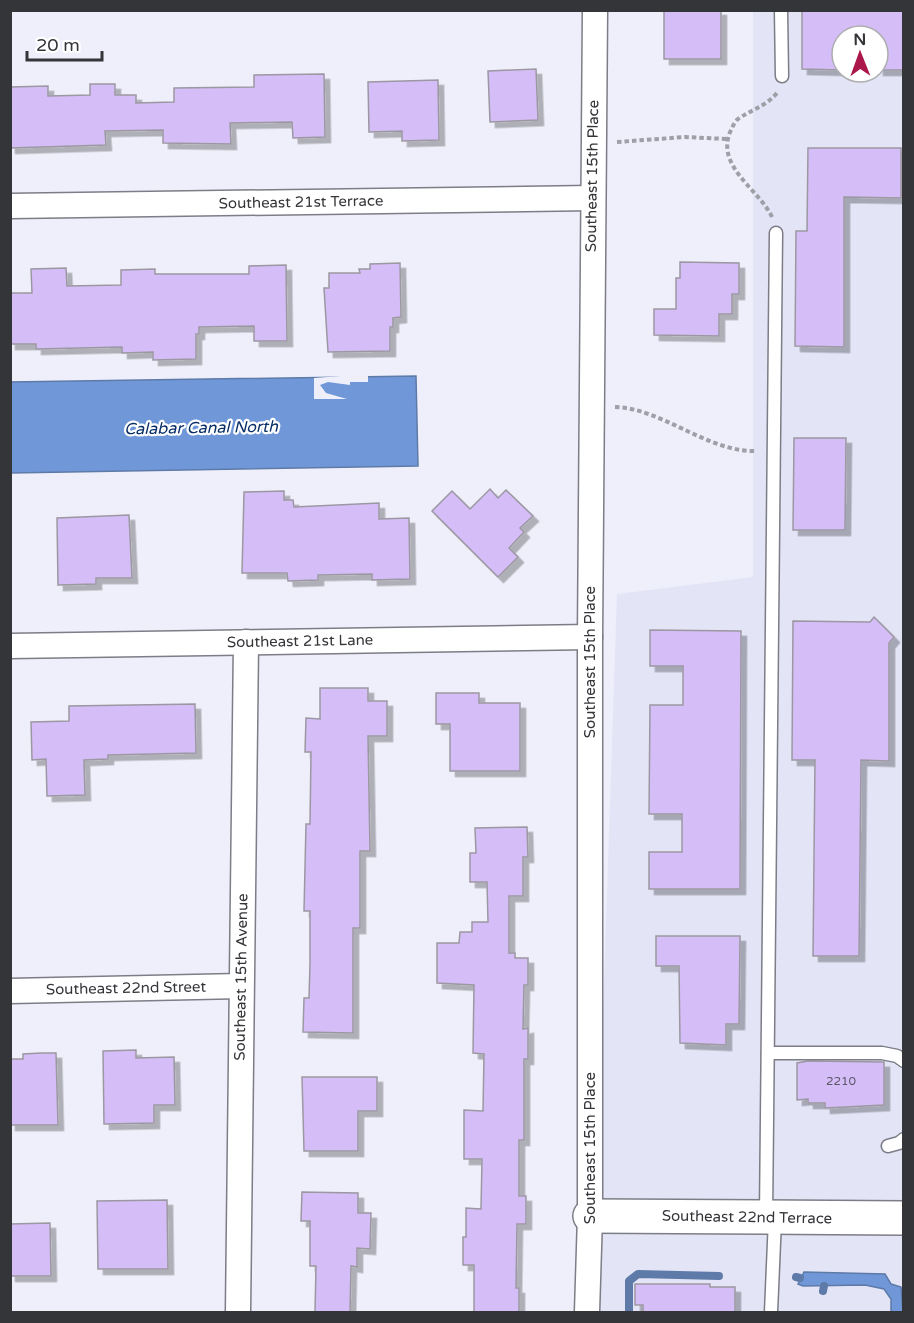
<svg xmlns="http://www.w3.org/2000/svg" width="914" height="1323" viewBox="0 0 914 1323" font-family="'Varela Round',sans-serif">
  <style>
    .built { fill: #e3e4f6; fill-rule: evenodd }
    .water { fill: #7098d8; stroke: #5e7aa8; stroke-width: 1.5 }
    .pier { fill: #eeeffa }
    .lines { fill: none; stroke-linecap: round; stroke-linejoin: round }
    .stream { stroke: #5e7aa8; stroke-width: 8 }
    .building { fill: #d5bdf7; stroke: #9c98a2; stroke-width: 1.5; filter: url(#shadow) }
    .lane-casing { stroke: #7c7d86; stroke-width: 15 }
    .street-casing { stroke: #7c7d86; stroke-width: 27 }
    .secondary-casing { stroke: #7c7d86; stroke-width: 36 }
    .path { stroke: #9e9fa7; stroke-width: 4; stroke-dasharray: 4.5 3; stroke-linecap: butt }
    .lane { stroke: #fff; stroke-width: 12 }
    .street { stroke: #fff; stroke-width: 24 }
    .secondary { stroke: #fff; stroke-width: 33 }
    .labels { text-anchor: middle; dominant-baseline: central; stroke-width: 4.5; stroke-linejoin: round; paint-order: stroke }
    .number-label { font-size: 12px; fill: #5c5768 }
    .street-label { font-size: 15px; fill: #343539; stroke: #fff }
    .water-label { font-size: 16px; font-style: italic; fill: #072e66; stroke: #fff }
  </style>
  <defs>
    <filter id="shadow"><feDropShadow dx="5.5" dy="5.5" stdDeviation="0" flood-color="#0004"/></filter>
  </defs>
  <rect width="100%" height="100%" fill="#eeeffa"/>
  <path class="built" d="M 753,11 L 903,11 L 903,1312 L 593,1312 L 617,594 L 753,577 ZM 842,36 L 878,36 L 878,72 L 842,72 Z"/>
  <g class="water">
    <path d="M 416,376 L 418,466 L 11,473 L 10,382 Z"/>
    <path d="M 804,1272 L 885,1274 L 891,1284 L 901,1287 L 903,1312 L 891,1312 L 891,1299 L 884,1289 L 865,1285 L 803,1286 L 798,1284 Z"/>
  </g>
  <path class="pier" d="M 368,374 L 368,382 L 350,382 L 350,385 L 328,382 L 320,385 L 326,393 L 347,399 L 314,399 L 314,378 Z"/>
  <g class="lines">
    <g class="stream">
      <path d="M 796,1277 L 800,1278"/>
      <path d="M 823,1291 L 824,1286"/>
      <path d="M 629,1312 L 629,1281 L 638,1274 L 719,1276"/>
    </g>
  </g>
  <g class="building">
    <rect x="664" y="10" width="57" height="49"/>
    <path d="M 802,10 L 903,10 L 903,70 L 878,70 L 878,36 L 842,36 L 842,70 L 802,69 Z"/>
    <path d="M 536,69 L 538,120 L 490,122 L 488,71 Z"/>
    <path d="M 324,74 L 325,137 L 293,138 L 292,122 L 230,123 L 231,144 L 163,143 L 163,130 L 105,131 L 106,145 L 10,148 L 10,87 L 48,86 L 48,96 L 90,95 L 90,84 L 115,84 L 115,95 L 136,95 L 136,103 L 174,102 L 174,88 L 254,87 L 254,75 Z"/>
    <path d="M 438,80 L 439,140 L 402,141 L 402,131 L 369,132 L 368,82 Z"/>
    <path d="M 808,148 L 901,148 L 901,198 L 844,197 L 844,347 L 795,346 L 796,231 L 807,231 Z"/>
    <path d="M 680,262 L 739,263 L 739,294 L 732,294 L 732,314 L 719,314 L 719,336 L 654,335 L 654,309 L 676,309 L 676,278 L 680,278 Z"/>
    <path d="M 400,263 L 401,317 L 393,318 L 393,327 L 390,327 L 390,351 L 328,352 L 324,288 L 329,288 L 329,273 L 360,273 L 359,269 L 370,269 L 370,264 Z"/>
    <path d="M 286,265 L 287,341 L 254,341 L 254,326 L 199,327 L 199,334 L 196,334 L 196,359 L 153,360 L 153,352 L 122,353 L 122,347 L 36,349 L 36,344 L 10,344 L 10,293 L 32,293 L 31,269 L 66,268 L 67,286 L 121,285 L 121,270 L 155,269 L 155,274 L 249,274 L 249,266 Z"/>
    <path d="M 794,438 L 846,438 L 845,530 L 793,530 Z"/>
    <path d="M 490,489 L 498,498 L 506,490 L 533,516 L 520,528 L 524,532 L 509,548 L 518,557 L 498,577 L 432,511 L 452,491 L 470,509 Z"/>
    <path d="M 284,491 L 284,500 L 293,500 L 294,507 L 379,503 L 379,519 L 409,518 L 410,579 L 372,580 L 372,574 L 318,575 L 318,580 L 288,581 L 287,573 L 242,573 L 244,492 Z"/>
    <path d="M 129,515 L 132,578 L 96,578 L 96,584 L 58,585 L 57,518 Z"/>
    <path d="M 874,617 L 894,637 L 889,643 L 889,761 L 861,760 L 859,956 L 813,956 L 815,760 L 792,760 L 793,621 L 870,622 Z"/>
    <path d="M 650,630 L 741,631 L 740,889 L 649,889 L 649,852 L 682,852 L 682,814 L 649,814 L 650,705 L 683,705 L 683,666 L 650,666 Z"/>
    <path d="M 320,688 L 368,688 L 368,701 L 387,701 L 387,736 L 368,736 L 370,851 L 360,851 L 360,928 L 353,928 L 353,1033 L 303,1032 L 304,998 L 309,998 L 310,963 L 310,911 L 304,911 L 306,824 L 310,824 L 311,752 L 305,752 L 306,718 L 320,719 Z"/>
    <path d="M 436,693 L 479,693 L 479,703 L 520,703 L 520,771 L 450,771 L 450,724 L 436,724 Z"/>
    <path d="M 195,704 L 196,753 L 108,755 L 108,759 L 84,760 L 85,795 L 47,796 L 46,759 L 32,760 L 31,722 L 69,721 L 69,706 Z"/>
    <path d="M 527,827 L 528,857 L 523,857 L 523,896 L 509,896 L 509,953 L 515,953 L 515,958 L 528,958 L 528,985 L 524,985 L 523,1029 L 528,1028 L 528,1059 L 524,1059 L 524,1140 L 519,1140 L 519,1196 L 526,1196 L 526,1224 L 517,1224 L 516,1288 L 519,1288 L 519,1312 L 474,1312 L 474,1265 L 463,1265 L 463,1237 L 466,1237 L 466,1208 L 481,1209 L 482,1159 L 464,1159 L 464,1110 L 483,1111 L 484,1054 L 473,1053 L 474,985 L 437,983 L 437,943 L 459,943 L 460,932 L 472,932 L 472,922 L 488,922 L 487,882 L 470,882 L 470,853 L 476,853 L 475,828 Z"/>
    <path d="M 656,936 L 740,936 L 739,1024 L 726,1024 L 726,1045 L 680,1043 L 679,966 L 656,966 Z"/>
    <path d="M 136,1050 L 136,1058 L 174,1057 L 175,1105 L 154,1105 L 154,1123 L 104,1124 L 103,1051 Z"/>
    <path d="M 41,1053 L 56,1053 L 58,1125 L 10,1125 L 10,1059 L 23,1059 L 23,1054 Z"/>
    <path d="M 808,1061 L 884,1062 L 884,1105 L 825,1108 L 825,1103 L 808,1103 L 808,1099 L 797,1100 L 797,1063 Z"/>
    <path d="M 302,1077 L 377,1077 L 377,1111 L 358,1111 L 358,1151 L 304,1151 Z"/>
    <path d="M 302,1192 L 358,1193 L 358,1213 L 371,1213 L 370,1249 L 357,1248 L 357,1267 L 351,1266 L 350,1312 L 315,1312 L 316,1266 L 310,1266 L 310,1221 L 301,1221 Z"/>
    <path d="M 167,1200 L 168,1269 L 98,1269 L 97,1201 Z"/>
    <path d="M 50,1223 L 51,1276 L 10,1276 L 10,1224 Z"/>
    <path d="M 635,1284 L 710,1284 L 710,1287 L 735,1287 L 735,1312 L 643,1312 L 643,1305 L 635,1305 Z"/>
  </g>
  <g class="lines">
    <defs>
      <g id="lane">
        <path d="M 781,10 L 782,76"/>
        <path d="M 768,1053 L 882,1053 L 897,1056 L 904,1061"/>
        <path d="M 888,1146 L 899,1143 L 904,1139"/>
        <path d="M 766,1217 L 776,233"/>
        <path d="M 771,1312 L 775,1219"/>
      </g>
      <g id="street">
        <path d="M 10,206 L 592,198"/>
        <path d="M 10,646 L 590,637"/>
        <path d="M 10,991 L 241,986"/>
        <path d="M 238,1312 L 246,642"/>
        <path d="M 587,1312 L 590,1216 L 590,637 L 595,10"/>
      </g>
      <path id="secondary" d="M 590,1216 L 904,1218"/>
    </defs>
    <use href="#lane" class="lane-casing"/>
    <use href="#street" class="street-casing"/>
    <use href="#secondary" class="secondary-casing"/>
    <g class="path">
      <path d="M 617,142 L 685,137 L 727,139"/>
      <path d="M 772,217 C 759,189 714,166 731,130 C 733,126 735,121 738,119 C 752,109 765,107 777,93"/>
      <path d="M 615,407 C 661,408 708,452 755,451"/>
    </g>
    <use href="#lane" class="lane"/>
    <use href="#street" class="street"/>
    <use href="#secondary" class="secondary"/>
  </g>
  <g class="labels">
    <g class="number-label">
      <text x="841" y="1081">2210</text>
    </g>
    <g class="street-label">
      <text transform="translate(592 176) rotate(-89)">Southeast 15th Place</text>
      <text transform="translate(301 202) rotate(-1)">Southeast 21st Terrace</text>
      <text transform="translate(300 641) rotate(-1)">Southeast 21st Lane</text>
      <text transform="translate(590 662) rotate(-90)">Southeast 15th Place</text>
      <text transform="translate(241 977) rotate(-89)">Southeast 15th Avenue</text>
      <text transform="translate(126 988) rotate(-1)">Southeast 22nd Street</text>
      <text transform="translate(590 1148) rotate(-90)">Southeast 15th Place</text>
      <text transform="translate(747 1217) rotate(1)">Southeast 22nd Terrace</text>
    </g>
    <g class="water-label">
      <text transform="translate(201 428) rotate(-1)">Calabar Canal North</text>
    </g>
  </g>
  <rect width="914" height="1323" fill="none" stroke="#343539" stroke-width="24"/>
  <g transform="translate(860 54) rotate(359)"><circle r="28" fill="#ffffff" stroke="#aeaeb0" stroke-width="1.5"/>
  <path d="M0-4.5L10 22L0 15L-10 22Z" fill="#ab174a"/>
  <text y="-9" font-size="16" font-weight="bold" text-anchor="middle" fill="#343539">N</text>
  </g>
  <path d="M27 51v9h75v-9" fill="none" stroke="#343539" stroke-width="3"/>
  <text x="36" y="51" font-size="18" fill="#343539" stroke="#ffffff" stroke-width="4.5" paint-order="stroke">20 m</text>
</svg>
